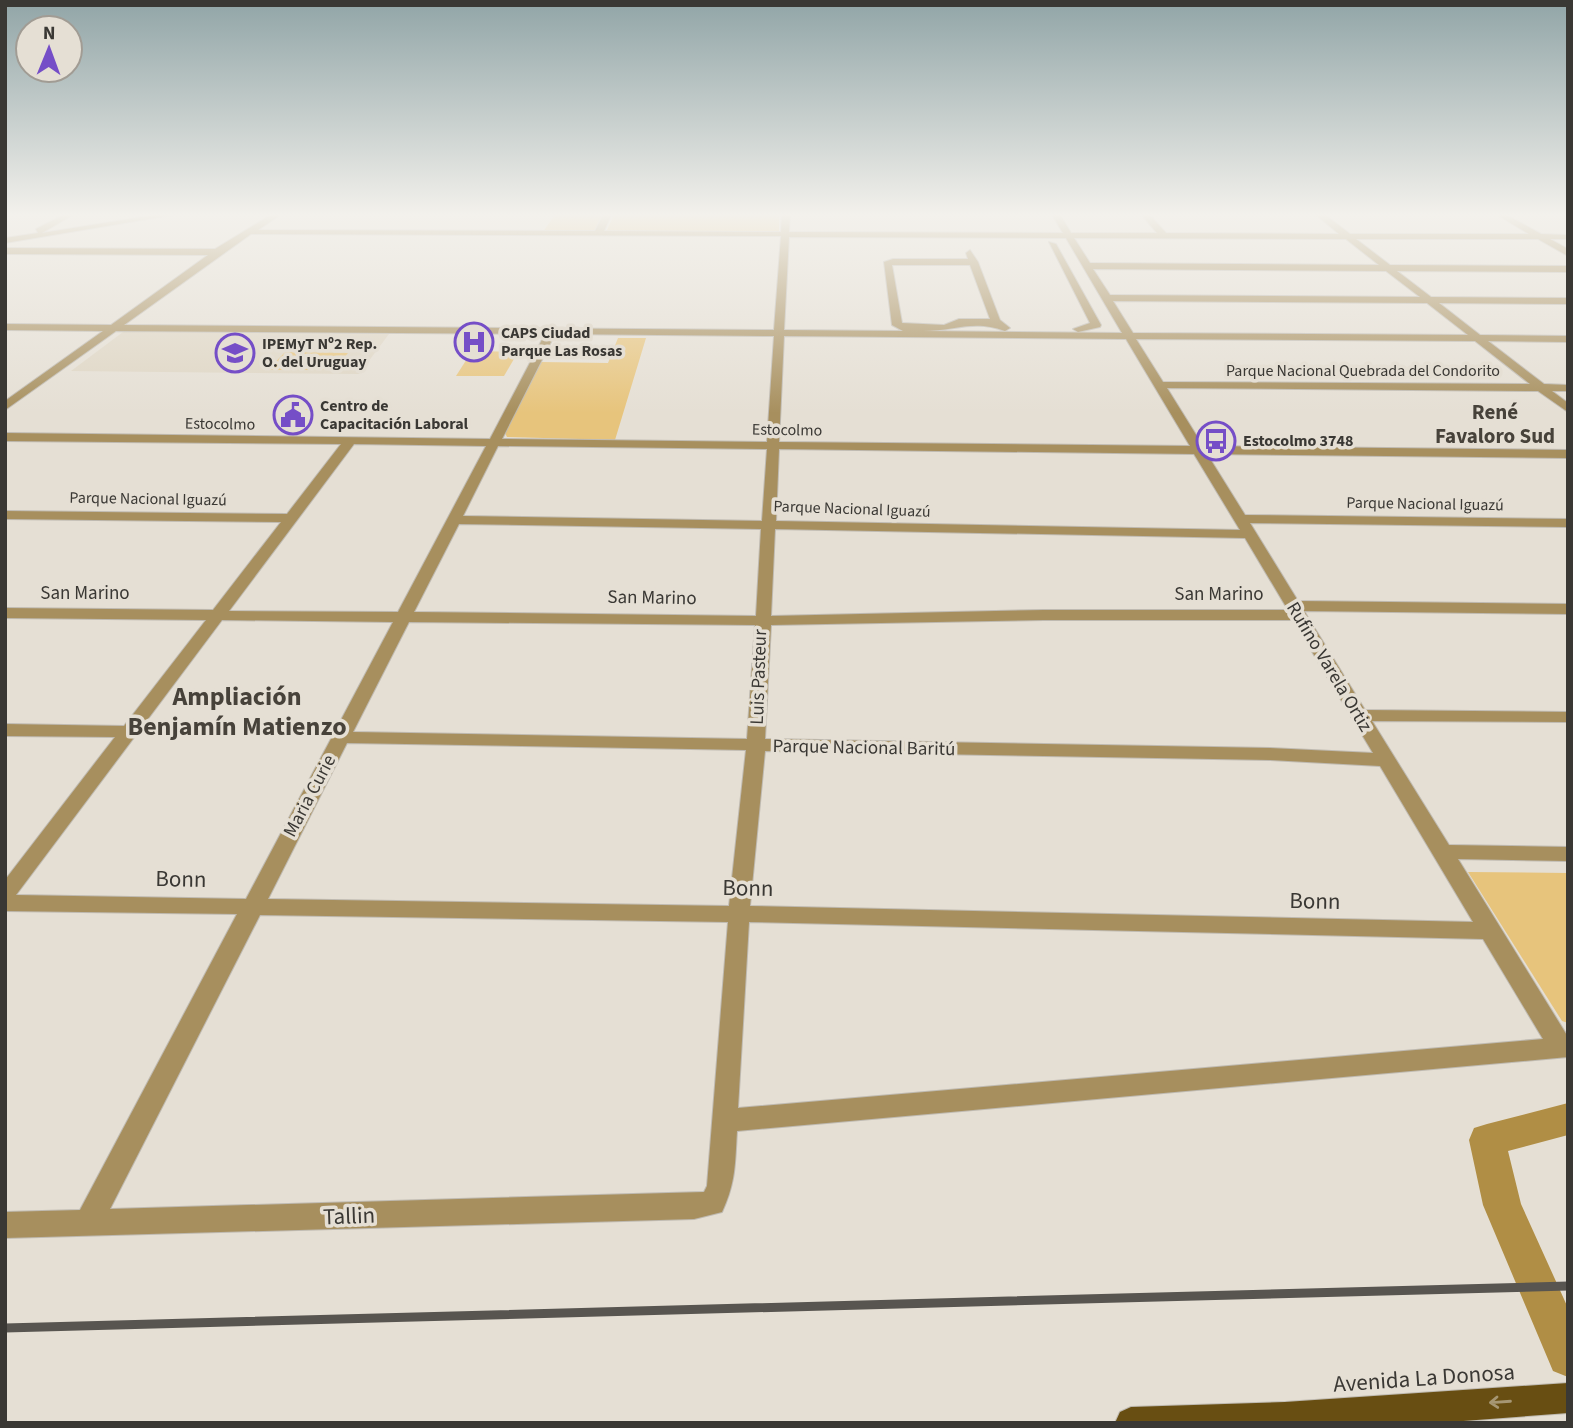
<svg xmlns="http://www.w3.org/2000/svg" width="1573" height="1428" viewBox="0 0 1573 1428" font-family="'Source Sans 3',sans-serif">
  <style>
    .built { fill: #ded5c3 }
    .green { fill: #e7c47c }
    .lines { fill: none; stroke-linecap: round; stroke-linejoin: round }
    .canal { fill: #b08e45; fill-rule: evenodd }
    .minor-casing { stroke: #bfbab1; stroke-width: 2 }
    .major-casing { stroke: #bfbab1; stroke-width: 2 }
    .minor { fill: #a78f5e; fill-rule: evenodd }
    .major { fill: #684e12; fill-rule: evenodd }
    .rail { stroke: #585550; stroke-width: 9 }
    .oneway { stroke: #a69673 }
    .labels { text-anchor: middle; dominant-baseline: central; stroke-width: 7; stroke-linejoin: round; paint-order: stroke }
    .far-poi-label { font-size: 16px; font-weight: bold; fill: #3a3834; stroke: #e5dfd4; text-anchor: start }
    .far-street-label { font-size: 16px; fill: #3a3834; stroke: #e5dfd4 }
    .street-label { font-size: 19px; fill: #3a3834; stroke: #e5dfd4 }
    .far-district-label { font-size: 21px; font-weight: bold; fill: #47423a; stroke: #e5dfd4 }
    .near-street-label { font-size: 23px; fill: #3a3834; stroke: #e5dfd4 }
    .district-label { font-size: 26px; font-weight: bold; fill: #47423a; stroke: #e5dfd4 }
  </style>
  <rect width="100%" height="100%" fill="#e5dfd4"/>
  <path class="built" d="M 123,332 L 389,334 L 359,374 L 71,371 Z"/>
  <g class="green">
    <path d="M 556,213 L 604,213 L 593,233 L 543,232 Z"/>
    <path d="M 615,213 L 779,213 L 779,233 L 606,232 Z"/>
    <path d="M 618,338 L 646,338 L 615,440 L 507,437 L 505,433 L 541,362 L 608,363 Z"/>
    <path d="M 472,351 L 518,352 L 504,376 L 456,376 Z"/>
    <path d="M 285,352 L 348,353 L 333,370 L 268,370 Z"/>
    <path d="M 1468,872 L 1568,873 L 1568,1023 L 1562,1021 Z"/>
  </g>
  <g class="lines">
    <path class="canal" d="M 1568,1103 L 1568,1135 L 1508,1151 L 1521,1204 L 1568,1308 L 1568,1377 L 1553,1371 L 1483,1205 L 1469,1140 L 1474,1128 L 1487,1124 Z"/>
    <defs>
      <g id="minor">
        <path d="M 67,213 L 76,213 L 42,233 L 167,213 L 184,213 L 5,243 L 5,238 L 38,233 L 36,229 Z"/>
        <path d="M 274,213 L 283,213 L 258,230 L 595,231 L 604,213 L 612,213 L 604,231 L 781,232 L 782,213 L 790,213 L 789,232 L 1063,233 L 1051,213 L 1059,213 L 1071,233 L 1157,233 L 1140,213 L 1148,213 L 1166,233 L 1339,234 L 1314,213 L 1323,213 L 1350,234 L 1529,234 L 1494,213 L 1503,213 L 1541,234 L 1568,235 L 1568,239 L 1550,239 L 1568,249 L 1568,256 L 1538,239 L 1356,239 L 1390,265 L 1568,266 L 1568,272 L 1397,271 L 1431,297 L 1568,298 L 1568,304 L 1439,303 L 1480,335 L 1568,336 L 1568,342 L 1488,341 L 1544,384 L 1568,385 L 1568,391 L 1552,391 L 1568,403 L 1568,412 L 1538,391 L 1167,388 L 1203,446 L 1568,450 L 1568,458 L 1207,454 L 1245,515 L 1568,519 L 1568,527 L 1250,523 L 1298,601 L 1568,604 L 1568,614 L 1304,611 L 1365,710 L 1568,712 L 1568,722 L 1372,721 L 1449,845 L 1568,847 L 1568,861 L 1458,859 L 1568,1037 L 1568,1057 L 737,1131 C 735,1163 736,1182 722,1212 L 694,1219 L 5,1238 L 5,1212 L 80,1210 L 237,914 L 5,911 L 5,880 L 115,737 L 5,736 L 5,724 L 124,726 L 206,620 L 5,618 L 5,608 L 213,610 L 281,522 L 5,519 L 5,511 L 287,514 L 341,444 L 5,441 L 5,433 L 490,439 L 545,334 L 116,331 L 5,410 L 5,401 L 103,331 L 5,330 L 5,324 L 111,325 L 208,255 L 5,254 L 5,248 L 215,249 ZM 251,234 L 781,236 L 774,330 L 124,325 ZM 789,237 L 1066,238 L 1122,333 L 923,331 C 954,331 974,319 1005,331 L 1010,328 L 1000,320 L 978,262 L 970,250 L 966,253 L 968,259 L 893,259 L 884,262 L 892,325 L 903,331 L 784,330 ZM 1074,238 L 1346,239 L 1379,265 L 1090,263 ZM 892,265 L 970,265 L 990,319 L 959,319 L 944,325 L 902,323 ZM 1093,269 L 1386,271 L 1420,297 L 1110,295 ZM 1113,301 L 1427,303 L 1468,335 L 1133,333 ZM 555,334 L 774,336 L 767,442 L 502,439 ZM 784,336 L 1126,339 L 1190,446 L 779,442 ZM 1136,339 L 1475,341 L 1530,384 L 1163,382 ZM 354,444 L 486,446 L 398,612 L 229,611 ZM 498,446 L 767,449 L 762,521 L 463,516 ZM 779,449 L 1194,454 L 1240,530 L 776,521 ZM 459,524 L 761,529 L 756,616 L 414,612 ZM 775,529 L 1245,538 L 1288,610 L 1044,610 L 771,616 ZM 222,620 L 393,622 L 246,899 L 16,895 ZM 1044,620 L 1293,620 L 1373,753 L 1270,748 L 765,739 L 771,625 ZM 409,622 L 755,625 L 747,739 L 353,732 ZM 347,743 L 746,750 L 729,906 L 268,899 ZM 765,751 L 1270,760 L 1380,766 L 1473,922 L 750,906 ZM 260,915 L 728,922 L 707,1186 L 704,1192 L 110,1209 ZM 749,922 L 1483,939 L 1543,1039 L 738,1108 Z"/>
        <path d="M 1049,242 L 1056,244 L 1101,325 L 1100,327 L 1078,332 L 1073,329 L 1090,323 Z"/>
      </g>
      <path id="major" d="M 1568,1383 L 1568,1413 L 1437,1423 L 1115,1423 L 1120,1412 L 1131,1407 L 1285,1402 Z"/>
    </defs>
    <use href="#minor" class="minor-casing"/>
    <use href="#major" class="major-casing"/>
    <use href="#minor" class="minor"/>
    <use href="#major" class="major"/>
    <path class="rail" d="M 5,1328 L 1568,1286"/>
  </g>
  <defs><path id="oneway-shaft" d="M-6 0H5M1.5-3L5.5 0L1.5 3" fill="none" stroke-width="1.6" stroke-linecap="round" stroke-linejoin="round" transform="scale(1.75)"/></defs>
  <use class="oneway" href="#oneway-shaft" transform="translate(1500 1402) rotate(176)"/>
  <linearGradient id="sky" x2="0" y2="1"><stop stop-color="#91a5a7"/><stop offset="0.52" stop-color="#f3f1ec"/><stop offset="1" stop-color="#f3f1ec" stop-opacity="0"/></linearGradient>
  <rect width="1573" height="413" fill="url(#sky)"/>
  <defs>
    <symbol id="hospital-ring" viewBox="-11 -11 22 22"><circle r="9.5" fill="#e5dfd4" stroke="#754ec7" stroke-width="1.5"/><path d="M-5-5h3v3.5h4V-5h3V5h-3V1.5h-4V5h-3Z" fill="#754ec7"/></symbol>
    <symbol id="school-ring" viewBox="-11 -11 22 22"><circle r="9.5" fill="#e5dfd4" stroke="#754ec7" stroke-width="1.5"/><path d="M0-5L7-2L0 1L-7-2ZM-4 1L0 2.5L4 1V4Q0 6-4 4Z" fill="#754ec7"/></symbol>
    <symbol id="civic-ring" viewBox="-11 -11 22 22"><circle r="9.5" fill="#e5dfd4" stroke="#754ec7" stroke-width="1.5"/><path d="M-.6-6.5H3V-4.5H.6V-3L4-1V1h2V6H-6V1h2V-1L-.6-3ZM-1.2 2.5V6h2.4V2.5Z" fill="#754ec7"/></symbol>
    <symbol id="bus-ring" viewBox="-11 -11 22 22"><circle r="9.5" fill="#e5dfd4" stroke="#754ec7" stroke-width="1.5"/><path d="M-5-6H5V4H4V6H2V4H-2V6H-4V4H-5ZM-3.5-4V0h7V-4ZM-3.5 1.2v1.5H-2V1.2ZM2 1.2v1.5H3.5V1.2Z" fill="#754ec7"/></symbol>
  </defs>
  <g fill-rule="evenodd">
    <use href="#hospital-ring" x="452" y="320" width="44" height="44"/>
    <use href="#school-ring" x="213" y="331" width="44" height="44"/>
    <use href="#civic-ring" x="271" y="393" width="44" height="44"/>
    <use href="#bus-ring" x="1194" y="419" width="44" height="44"/>
  </g>
  <g class="labels">
    <g class="far-poi-label">
      <text x="501" y="333">CAPS Ciudad<tspan x="501" dy="18">Parque Las Rosas</tspan></text>
      <text x="262" y="344">IPEMyT Nº2 Rep.<tspan x="262" dy="18">O. del Uruguay</tspan></text>
      <text x="320" y="406">Centro de<tspan x="320" dy="18">Capacitación Laboral</tspan></text>
      <text x="1243" y="441">Estocolmo 3748</text>
    </g>
    <g class="far-street-label">
      <text x="1363" y="371">Parque Nacional Quebrada del Condorito</text>
      <text transform="translate(220 424) rotate(1)">Estocolmo</text>
      <text transform="translate(787 430) rotate(1)">Estocolmo</text>
      <text transform="translate(148 499) rotate(1)">Parque Nacional Iguazú</text>
      <text transform="translate(1425 504) rotate(1)">Parque Nacional Iguazú</text>
      <text transform="translate(852 509) rotate(2)">Parque Nacional Iguazú</text>
    </g>
    <g class="street-label">
      <text x="85" y="593">San Marino</text>
      <text x="1219" y="594">San Marino</text>
      <text transform="translate(652 598) rotate(1)">San Marino</text>
      <text transform="translate(1329 667) rotate(59)">Rufino Varela Ortiz</text>
      <text transform="translate(759 677) rotate(-88)">Luis Pasteur</text>
      <text transform="translate(864 748) rotate(1)">Parque Nacional Baritú</text>
      <text transform="translate(310 796) rotate(-62)">Maria Curie</text>
    </g>
    <g class="far-district-label">
      <text x="1495" y="412">René<tspan x="1495" dy="24">Favaloro Sud</tspan></text>
    </g>
    <g class="near-street-label">
      <text transform="translate(181 879) rotate(1)">Bonn</text>
      <text transform="translate(748 888) rotate(1)">Bonn</text>
      <text transform="translate(1315 901) rotate(1)">Bonn</text>
      <text transform="translate(349 1216) rotate(-2)">Tallin</text>
      <text transform="translate(1424 1378) rotate(-4)">Avenida La Donosa</text>
    </g>
    <g class="district-label">
      <text x="237" y="696">Ampliación<tspan x="237" dy="30">Benjamín Matienzo</tspan></text>
    </g>
  </g>
  <rect width="1573" height="1428" fill="none" stroke="#3a3834" stroke-width="14"/>
  <g transform="translate(49 49) rotate(1)"><circle r="33" fill="#e5dfd4" stroke="#a19c94" stroke-width="2"/>
  <path d="M0-5L12 26L0 18L-12 26Z" fill="#754ec7"/>
  <text y="-10" font-size="19" font-weight="bold" text-anchor="middle" fill="#3a3834">N</text>
  </g>
</svg>
